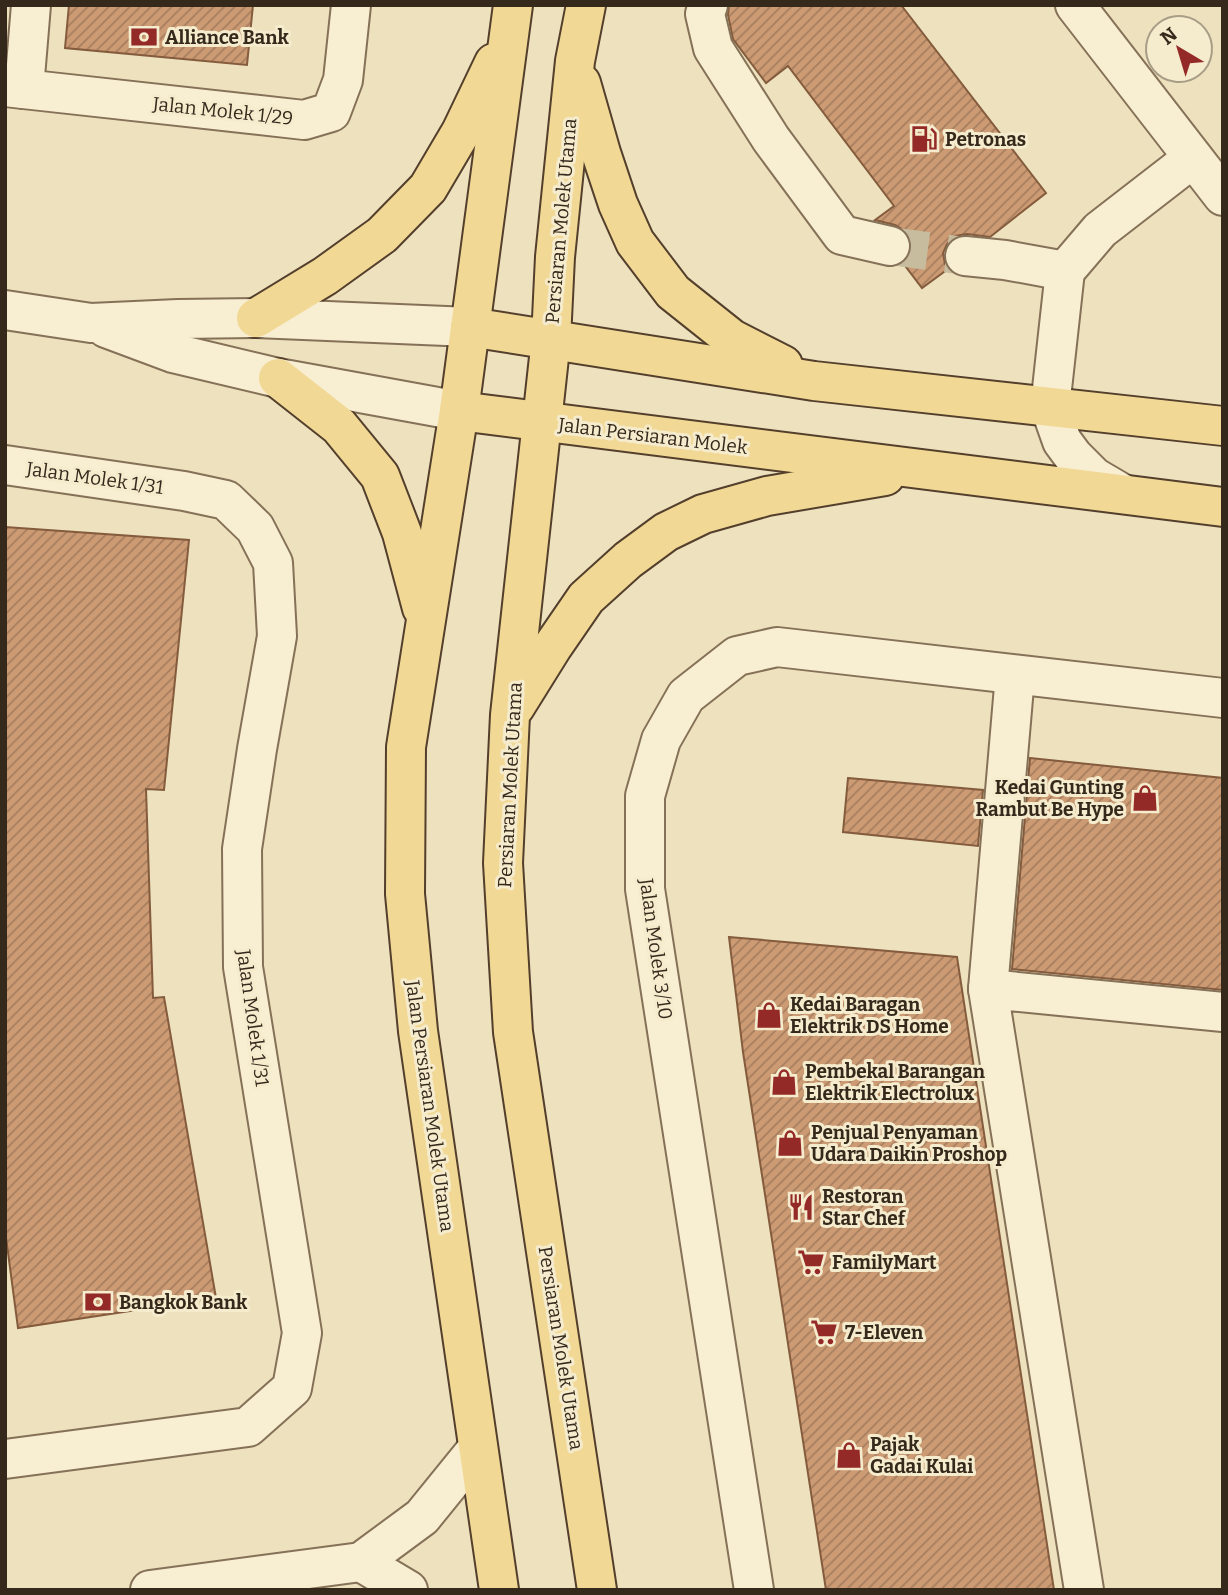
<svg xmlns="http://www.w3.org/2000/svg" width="1228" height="1595" viewBox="0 0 1228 1595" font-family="Bitter,serif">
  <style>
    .building { fill: url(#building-hatch); stroke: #845c3d; stroke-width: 2 }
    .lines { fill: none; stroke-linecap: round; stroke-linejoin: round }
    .minor-tunnel { stroke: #c8bc9e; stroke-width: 38; stroke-dasharray: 38 19; stroke-linecap: butt }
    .minor-casing { stroke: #857157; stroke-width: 42 }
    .major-casing { stroke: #533f2c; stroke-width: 42 }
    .minor { stroke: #f8eed1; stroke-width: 38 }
    .major { stroke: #f2d895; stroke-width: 38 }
    .labels { text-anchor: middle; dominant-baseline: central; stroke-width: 6; stroke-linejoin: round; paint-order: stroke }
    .poi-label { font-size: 19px; font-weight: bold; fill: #35291c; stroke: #f5ebcd; text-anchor: start }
    .street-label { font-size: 19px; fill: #35291c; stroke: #f5ebcd }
  </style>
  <defs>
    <pattern id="building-hatch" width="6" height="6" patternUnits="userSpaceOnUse" patternTransform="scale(1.75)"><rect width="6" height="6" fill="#cc9b74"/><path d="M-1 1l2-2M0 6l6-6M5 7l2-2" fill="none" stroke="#a67e5e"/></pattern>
  </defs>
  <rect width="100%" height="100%" fill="#ede1be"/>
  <g class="building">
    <path d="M 69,5 L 253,5 L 247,65 L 65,48 Z"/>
    <path d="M 729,5 L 901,5 L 1046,193 L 990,237 L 967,234 L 955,236 L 947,244 L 943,253 L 945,264 L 948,269 L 922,288 L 903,263 L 906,260 L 911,250 L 911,239 L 905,231 L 895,225 L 875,220 L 894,206 L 788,66 L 766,83 L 733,39 L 728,15 Z"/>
    <path d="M 5,527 L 189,540 L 164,790 L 146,789 L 153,998 L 164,997 L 216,1298 L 18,1328 L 5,1230 Z"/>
    <path d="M 1030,758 L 1223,778 L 1223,990 L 1012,969 Z"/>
    <path d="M 848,778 L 983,790 L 978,846 L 843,832 Z"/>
    <path d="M 729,937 L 957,957 L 1054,1590 L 826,1590 L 743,1052 Z"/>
  </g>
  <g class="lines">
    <path class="minor-tunnel" d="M 890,246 L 965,256"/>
    <defs>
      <g id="minor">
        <path d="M 708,5 L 705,14 L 713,48 L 771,139 L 842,235 L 890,246"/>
        <path d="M 1075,5 L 1223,196"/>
        <path d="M 5,87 L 304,120 L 331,112 L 343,80 L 351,5"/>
        <path d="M 24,89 L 31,5"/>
        <path d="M 965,256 L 1005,260 L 1065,271"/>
        <path d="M 5,310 L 91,323 L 178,319 L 256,318 L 470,327"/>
        <path d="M 106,328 L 173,353 L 278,378 L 459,411"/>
        <path d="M 5,465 L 184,491 L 226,500 L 255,528 L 273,563 L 277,636 L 257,749 L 242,849 L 243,967 L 302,1333 L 292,1388 L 248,1427 L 5,1459"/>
        <path d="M 1123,494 L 1094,477 L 1073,456 L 1062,441 L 1050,407 L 1065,271 L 1100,230 L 1193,158"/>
        <path d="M 988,989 L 1015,675"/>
        <path d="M 361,1562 L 408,1590"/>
        <path d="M 150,1590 L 361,1562 L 422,1517 L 478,1448"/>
        <path d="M 754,1590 L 645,889 L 645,796 L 661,740 L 686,696 L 737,656 L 777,647 L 1223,698"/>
        <path d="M 1084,1590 L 988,989 L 1223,1012"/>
      </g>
      <g id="major">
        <path d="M 586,5 L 575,61 L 555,257 L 551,339 L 510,715 L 503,863 L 513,1032 L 597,1590"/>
        <path d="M 581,83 L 601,153 L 618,204 L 635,242 L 673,292 L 732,339 L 783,365"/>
        <path d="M 256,318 L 325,276 L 382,235 L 428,188 L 461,132 L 494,63"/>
        <path d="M 470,327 L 814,381 L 1223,426"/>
        <path d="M 278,378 L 339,426 L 380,476 L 402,533 L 422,608"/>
        <path d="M 459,411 C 713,445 968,474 1223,507"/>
        <path d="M 515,707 L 553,646 L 586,598 L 628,560 L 666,532 L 703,514 L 767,496 L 885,476"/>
        <path d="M 499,1590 L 418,1031 L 405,894 L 406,747 L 459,411 L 513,5"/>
      </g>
    </defs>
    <use href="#minor" class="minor-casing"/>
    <use href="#major" class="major-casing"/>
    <use href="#minor" class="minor"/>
    <use href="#major" class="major"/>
  </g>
  <defs>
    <symbol id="bank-bare" viewBox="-9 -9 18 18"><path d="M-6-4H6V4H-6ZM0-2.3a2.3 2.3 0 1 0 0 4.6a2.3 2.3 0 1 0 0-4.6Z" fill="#942a27" stroke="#f5ebcd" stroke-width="2.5" paint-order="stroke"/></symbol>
    <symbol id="fuel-bare" viewBox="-9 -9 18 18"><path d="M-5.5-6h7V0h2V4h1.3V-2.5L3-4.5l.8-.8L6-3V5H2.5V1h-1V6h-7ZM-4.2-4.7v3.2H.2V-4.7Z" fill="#942a27" stroke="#f5ebcd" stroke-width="2.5" paint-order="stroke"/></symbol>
    <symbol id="shop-bare" viewBox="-9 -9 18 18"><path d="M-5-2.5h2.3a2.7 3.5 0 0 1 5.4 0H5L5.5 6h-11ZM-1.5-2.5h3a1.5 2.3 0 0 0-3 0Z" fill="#942a27" stroke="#f5ebcd" stroke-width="2.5" paint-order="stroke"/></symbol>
    <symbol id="restaurant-bare" viewBox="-9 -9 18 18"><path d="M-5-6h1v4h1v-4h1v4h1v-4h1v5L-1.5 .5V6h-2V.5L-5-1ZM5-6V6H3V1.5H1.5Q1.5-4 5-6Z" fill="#942a27" stroke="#f5ebcd" stroke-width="2.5" paint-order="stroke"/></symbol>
    <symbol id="supermarket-bare" viewBox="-9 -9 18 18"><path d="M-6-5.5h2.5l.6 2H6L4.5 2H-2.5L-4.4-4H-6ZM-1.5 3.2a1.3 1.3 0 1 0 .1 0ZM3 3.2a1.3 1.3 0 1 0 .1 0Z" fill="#942a27" stroke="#f5ebcd" stroke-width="2.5" paint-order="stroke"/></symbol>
  </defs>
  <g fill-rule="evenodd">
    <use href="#bank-bare" x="125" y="18" width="38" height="38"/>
    <use href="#fuel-bare" x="905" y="120" width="38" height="38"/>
    <use href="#shop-bare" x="1126" y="779" width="38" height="38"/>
    <use href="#shop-bare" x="750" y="996" width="38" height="38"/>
    <use href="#shop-bare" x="765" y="1063" width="38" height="38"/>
    <use href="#shop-bare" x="771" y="1124" width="38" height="38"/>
    <use href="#restaurant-bare" x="782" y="1188" width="38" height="38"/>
    <use href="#supermarket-bare" x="792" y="1243" width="38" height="38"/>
    <use href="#bank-bare" x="79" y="1283" width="38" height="38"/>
    <use href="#supermarket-bare" x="805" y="1313" width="38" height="38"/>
    <use href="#shop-bare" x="830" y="1436" width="38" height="38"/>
  </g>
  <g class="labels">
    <g class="poi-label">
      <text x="165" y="37">Alliance Bank</text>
      <text x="945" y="139">Petronas</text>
      <text x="1124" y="787" text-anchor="end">Kedai Gunting<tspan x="1124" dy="22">Rambut Be Hype</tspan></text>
      <text x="790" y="1004">Kedai Baragan<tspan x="790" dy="22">Elektrik DS Home</tspan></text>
      <text x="805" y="1071">Pembekal Barangan<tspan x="805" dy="22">Elektrik Electrolux</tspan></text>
      <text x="811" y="1132">Penjual Penyaman<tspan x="811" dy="22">Udara Daikin Proshop</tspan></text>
      <text x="822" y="1196">Restoran<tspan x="822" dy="22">Star Chef</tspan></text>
      <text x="832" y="1262">FamilyMart</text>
      <text x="119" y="1302">Bangkok Bank</text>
      <text x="845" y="1332">7-Eleven</text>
      <text x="870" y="1444">Pajak<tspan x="870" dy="22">Gadai Kulai</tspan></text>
    </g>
    <g class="street-label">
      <text transform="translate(223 111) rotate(6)">Jalan Molek 1/29</text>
      <text transform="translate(561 221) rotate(-85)">Persiaran Molek Utama</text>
      <text transform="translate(653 436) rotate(7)">Jalan Persiaran Molek</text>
      <text transform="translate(95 478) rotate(8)">Jalan Molek 1/31</text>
      <text transform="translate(510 785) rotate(-87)">Persiaran Molek Utama</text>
      <text transform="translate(656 949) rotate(82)">Jalan Molek 3/10</text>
      <text transform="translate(253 1018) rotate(82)">Jalan Molek 1/31</text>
      <text transform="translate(430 1106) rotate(82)">Jalan Persiaran Molek Utama</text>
      <text transform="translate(561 1348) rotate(81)">Persiaran Molek Utama</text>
    </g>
  </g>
  <rect width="1228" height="1595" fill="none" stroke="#35291c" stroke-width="14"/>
  <g transform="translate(1179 49) rotate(322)"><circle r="33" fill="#f5ebcd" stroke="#a89d86" stroke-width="2"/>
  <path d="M0-5L12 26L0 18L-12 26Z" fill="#942a27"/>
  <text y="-10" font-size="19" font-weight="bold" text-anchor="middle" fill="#35291c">N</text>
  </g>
</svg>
